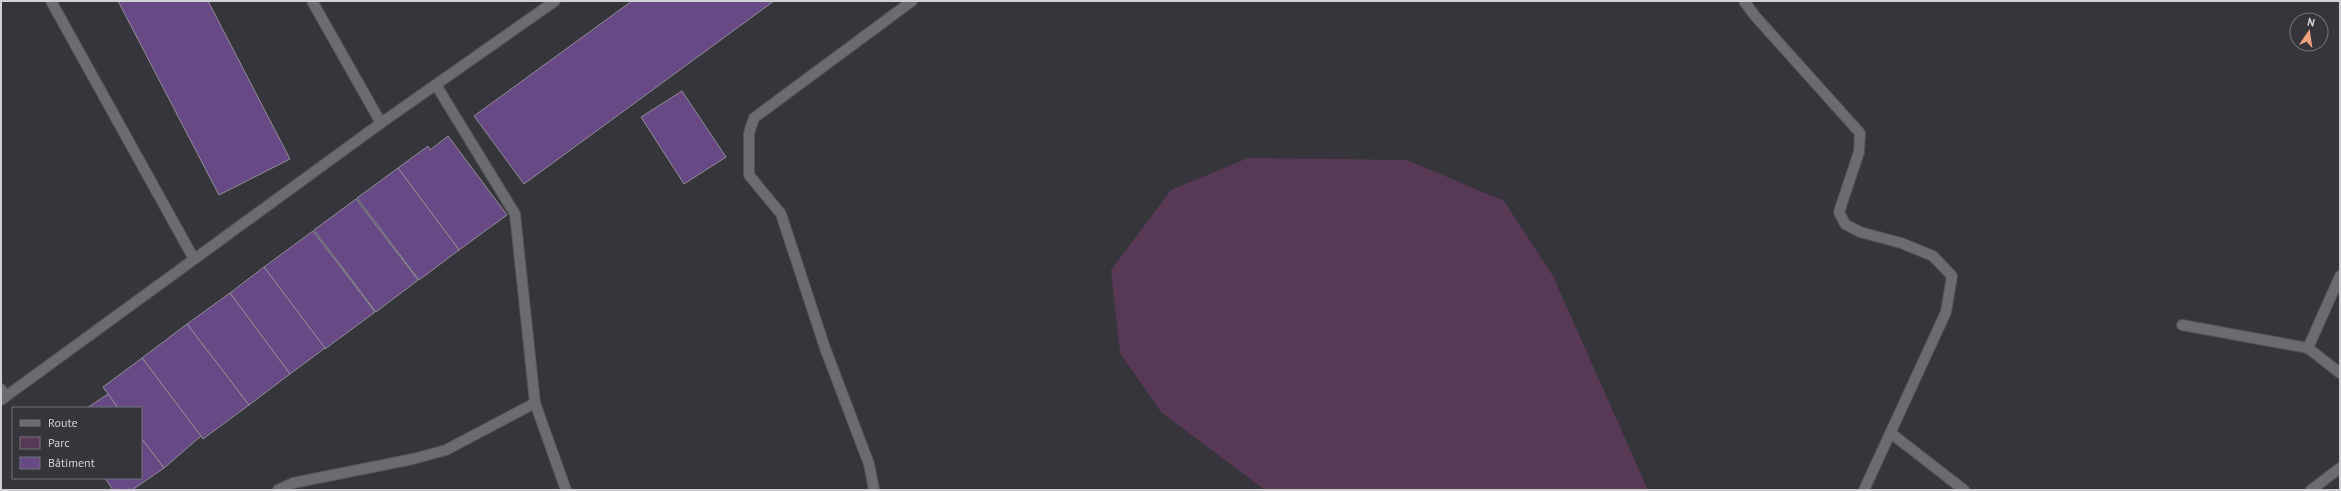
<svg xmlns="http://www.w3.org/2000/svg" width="2341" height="491" viewBox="0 0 2341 491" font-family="'PT Sans',sans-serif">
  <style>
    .green { fill: #583955 }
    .building { fill: #664985; stroke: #918e96 }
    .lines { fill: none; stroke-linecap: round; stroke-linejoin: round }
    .street-casing { stroke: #525358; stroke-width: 12 }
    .secondary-casing { stroke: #525358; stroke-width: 12 }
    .street { stroke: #6b6b72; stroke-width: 10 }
    .secondary { stroke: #6b6b72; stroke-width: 10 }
  </style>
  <rect width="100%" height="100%" fill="#35353b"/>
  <path class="green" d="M 1248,158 L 1407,160 L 1504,201 L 1553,276 L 1648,490 L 1265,490 L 1161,412 L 1120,353 L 1111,270 L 1171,190 Z"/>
  <g class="building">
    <path d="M 118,1 L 208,1 L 290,159 L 219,195 Z"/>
    <path d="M 632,1 L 774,1 L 524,184 L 474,116 Z"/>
    <path d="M 682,91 L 726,157 L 684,184 L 641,117 Z"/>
    <path d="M 448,136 L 507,215 L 459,250 L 398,168 L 428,146 L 430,150 Z"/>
    <path d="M 398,168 L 459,250 L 419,280 L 357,198 Z"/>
    <path d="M 356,199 L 418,280 L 376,312 L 314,230 Z"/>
    <path d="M 313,231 L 375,312 L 325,349 L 264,267 Z"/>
    <path d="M 264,267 L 325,348 L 290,374 L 230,293 Z"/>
    <path d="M 230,293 L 290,374 L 249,405 L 187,324 Z"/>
    <path d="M 187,324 L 249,405 L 203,439 L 142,358 Z"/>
    <path d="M 142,358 L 201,436 L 164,468 L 141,438 L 141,408 L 118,408 L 103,387 Z"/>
    <path d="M 108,394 L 118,408 L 87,408 Z"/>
    <path d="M 141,438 L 164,468 L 132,490 L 113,490 L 105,478 L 141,478 Z"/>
  </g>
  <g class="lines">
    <defs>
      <g id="street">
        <path d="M 51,1 L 194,259"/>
        <path d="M 312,1 L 381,123"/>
        <path d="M 1744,1 L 1755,16 L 1860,133 L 1859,152 L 1839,212 L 1845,224 L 1860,232 L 1901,243 L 1933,256 L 1952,276 L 1946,312 L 1864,490"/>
        <path d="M 2182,325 L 2308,348 L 2340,373"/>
        <path d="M 2308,348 L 2340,276"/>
        <path d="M 1,389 L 5,397"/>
        <path d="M 1892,434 L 1964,490"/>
        <path d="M 278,490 L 293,483 L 413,459 L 446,450 L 535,403"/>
        <path d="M 874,490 L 869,464 L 825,348 L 781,214 L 749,175 L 749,133 L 754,118 L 912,1"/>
        <path d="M 2311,490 L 2340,468"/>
      </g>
      <g id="secondary">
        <path d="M 436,85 L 515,214 L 535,403 L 566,490"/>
        <path d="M 1,400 L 381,123 L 555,1"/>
      </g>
    </defs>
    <use href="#street" class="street-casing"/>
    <use href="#secondary" class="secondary-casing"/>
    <use href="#street" class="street"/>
    <use href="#secondary" class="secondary"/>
  </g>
  <rect width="2341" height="491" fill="none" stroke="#d0d1d5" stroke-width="4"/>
  <rect x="12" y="407" width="130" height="72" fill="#35353b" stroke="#737379"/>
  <rect x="20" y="420" width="20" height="6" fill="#6b6b72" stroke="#737379"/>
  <text x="48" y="427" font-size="12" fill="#d0d1d5">Route</text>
  <rect x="20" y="437" width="20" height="12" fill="#583955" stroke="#737379"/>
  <text x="48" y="447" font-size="12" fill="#d0d1d5">Parc</text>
  <rect x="20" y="457" width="20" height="12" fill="#664985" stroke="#737379"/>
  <text x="48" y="467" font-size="12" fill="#d0d1d5">Bâtiment</text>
  <g transform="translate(2309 32) rotate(13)"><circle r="19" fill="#35353b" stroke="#737379"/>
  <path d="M0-3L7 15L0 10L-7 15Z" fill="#f2a17e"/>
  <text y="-6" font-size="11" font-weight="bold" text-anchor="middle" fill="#d0d1d5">N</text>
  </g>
</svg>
